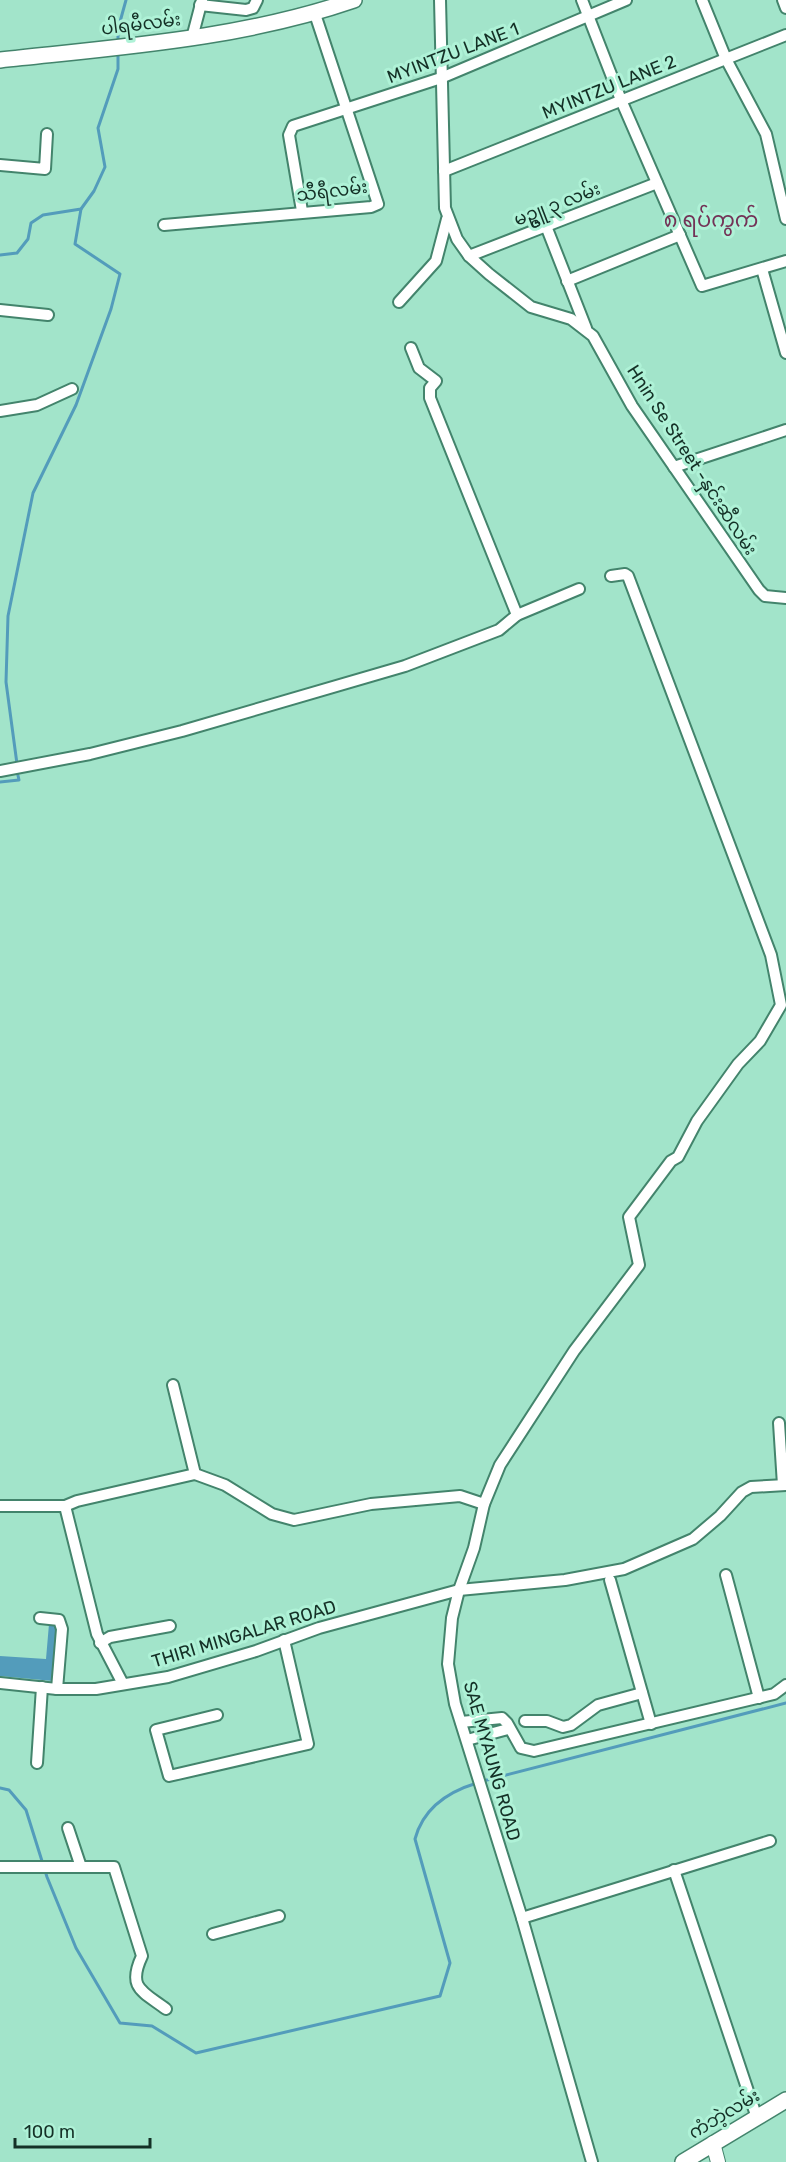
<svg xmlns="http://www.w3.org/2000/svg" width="786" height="2162" viewBox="0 0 786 2162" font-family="Rubik,'Noto Sans Myanmar',sans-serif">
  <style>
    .water { fill: #539cbb }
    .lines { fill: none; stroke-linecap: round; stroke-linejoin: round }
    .stream { stroke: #539cbb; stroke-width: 3 }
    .street-casing { stroke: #43846c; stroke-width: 14 }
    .secondary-casing { stroke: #43846c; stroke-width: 16 }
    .primary-casing { stroke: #43846c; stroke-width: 18 }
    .street { stroke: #fff; stroke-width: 10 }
    .secondary { stroke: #fff; stroke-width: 14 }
    .primary { stroke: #fff; stroke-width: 15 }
    .labels { text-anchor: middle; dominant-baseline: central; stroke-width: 6; stroke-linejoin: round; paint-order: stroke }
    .street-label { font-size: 18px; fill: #143026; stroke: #aff2d7 }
    .quarter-label { font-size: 21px; fill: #733357; stroke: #aff2d7 }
  </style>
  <rect width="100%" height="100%" fill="#a2e4ca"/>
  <path class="water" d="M 49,1624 L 58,1625 L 53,1681 L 0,1676 L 0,1656 L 46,1659 Z"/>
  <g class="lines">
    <g class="stream">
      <path d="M 118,42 L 118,29 L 126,0"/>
      <path d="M 0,255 L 17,253 L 28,239 L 31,223 L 43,215 L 81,209 L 94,191 L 105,167 L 98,128 L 118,69 L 118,52"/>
      <path d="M 17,764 L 6,682 L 8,616 L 33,493 L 76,405 L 111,309 L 120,274 L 75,244 L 81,209"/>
      <path d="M 0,782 L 19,780 L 17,771"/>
      <path d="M 483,1781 L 786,1703"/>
      <path d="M 0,1788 L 9,1790 L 26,1810 L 47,1877 L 76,1948 L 120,2023 L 152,2026 L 196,2053 L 440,1996 L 450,1963 L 415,1839 C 423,1809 447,1792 477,1783"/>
    </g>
    <defs>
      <g id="street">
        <path d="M 440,0 L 445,208 L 457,239 L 469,256 L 489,274 L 531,307 L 571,319 L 593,336 L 632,406 L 759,590 L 765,596 L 786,598"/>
        <path d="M 582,0 L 621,100 L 702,286 L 786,261"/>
        <path d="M 702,0 L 726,59 L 766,134 L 786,219"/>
        <path d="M 783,0 L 786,8"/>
        <path d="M 200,5 L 246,10 L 253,8 L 257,0"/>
        <path d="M 192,38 L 202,0"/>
        <path d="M 0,165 L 45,169 L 47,134"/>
        <path d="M 444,171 L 786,35"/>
        <path d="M 302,211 L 289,135 L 293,126 L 441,78 L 626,0"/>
        <path d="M 164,225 L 371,207 L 378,204 L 315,14"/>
        <path d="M 546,226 L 586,328"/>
        <path d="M 469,256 L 657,183"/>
        <path d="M 762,269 L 786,353"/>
        <path d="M 567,281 L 680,235"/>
        <path d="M 399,302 L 436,261 L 447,219"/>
        <path d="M 0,310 L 48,315"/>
        <path d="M 411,348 L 419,368 L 436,381 L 430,388 L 430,398 L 517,615"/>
        <path d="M 0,411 L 37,405 L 72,389"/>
        <path d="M 674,467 L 786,430"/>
        <path d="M 0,771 L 90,754 L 182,731 L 405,666 L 499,630 L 517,615 L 579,589"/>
        <path d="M 173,1385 L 195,1474 L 225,1485 L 272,1514 L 294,1520 L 371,1504 L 460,1496 L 484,1504"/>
        <path d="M 779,1423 L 783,1485"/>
        <path d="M 0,1506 L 65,1506 L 77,1501 L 195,1474"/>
        <path d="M 65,1506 L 97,1634 L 123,1684"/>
        <path d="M 726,1575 L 759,1698"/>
        <path d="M 610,1580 L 651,1724"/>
        <path d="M 40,1618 L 59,1620 L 62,1629 L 57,1689"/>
        <path d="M 100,1643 L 110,1637 L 170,1626"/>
        <path d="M 0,1683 L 57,1689 L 96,1689 L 168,1677 L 256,1651 L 319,1628 L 459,1590 L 565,1580 L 624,1569 L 693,1539 L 720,1516 L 742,1492 L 751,1487 L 786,1485"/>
        <path d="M 217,1715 L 156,1730 L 169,1776 L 308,1744 L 284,1640"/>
        <path d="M 525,1721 L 547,1721 L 563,1727 L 571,1725 L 598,1705 L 642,1693"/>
        <path d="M 461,1722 L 502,1718 L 507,1723 L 521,1748 L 534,1751 L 774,1694 L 786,1685"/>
        <path d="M 467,1740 L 508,1729"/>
        <path d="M 37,1763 L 42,1687"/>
        <path d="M 68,1828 L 81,1867"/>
        <path d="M 0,1867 L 114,1867 L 142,1956 C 127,1988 142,1991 166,2009"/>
        <path d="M 674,1870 L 756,2115"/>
        <path d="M 522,1918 L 770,1841"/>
        <path d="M 213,1934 L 279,1916"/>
        <path d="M 592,2162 L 522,1918 L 455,1704 L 448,1664 L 452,1618 L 459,1590 L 474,1548 L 484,1504 L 500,1465 L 574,1351 L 639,1265 L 629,1217 L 671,1161 L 678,1157 L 697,1121 L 738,1064 L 760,1041 L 781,1005 L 771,955 L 628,576 L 625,574 L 611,576"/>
      </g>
      <path id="secondary" d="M 713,2143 L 718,2162"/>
      <g id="primary">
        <path d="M 0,60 C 119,47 241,39 354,0"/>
        <path d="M 683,2162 L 786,2100"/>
      </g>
    </defs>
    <use href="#street" class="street-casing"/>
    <use href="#secondary" class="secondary-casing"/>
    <use href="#primary" class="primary-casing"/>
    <use href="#street" class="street"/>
    <use href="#secondary" class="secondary"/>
    <use href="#primary" class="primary"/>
  </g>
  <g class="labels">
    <g class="street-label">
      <text transform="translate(141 24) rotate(-7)">ပါရမီလမ်း</text>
      <text transform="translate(453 53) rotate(-21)">MYINTZU LANE 1</text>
      <text transform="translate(609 87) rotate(-22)">MYINTZU LANE 2</text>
      <text transform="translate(332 191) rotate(-7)">သီရီလမ်း</text>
      <text transform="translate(557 204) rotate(-21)">မဥ္ဇူ ၃ လမ်း</text>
      <text transform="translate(692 460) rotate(57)">Hnin Se Street -နှင်းဆီလမ်း</text>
      <text transform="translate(244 1634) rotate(-17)">THIRI MINGALAR ROAD</text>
      <text transform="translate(492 1761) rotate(74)">SAE MYAUNG ROAD</text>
      <text transform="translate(724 2114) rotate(-31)">ကံဘဲ့လမ်း</text>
    </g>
    <g class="quarter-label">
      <text x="711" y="219">၈ ရပ်ကွက်</text>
    </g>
  </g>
  <path d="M15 2138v9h135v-9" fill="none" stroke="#143026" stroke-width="3"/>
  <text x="24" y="2138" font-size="18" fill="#143026" stroke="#aff2d7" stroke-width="4.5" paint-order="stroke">100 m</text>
</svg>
